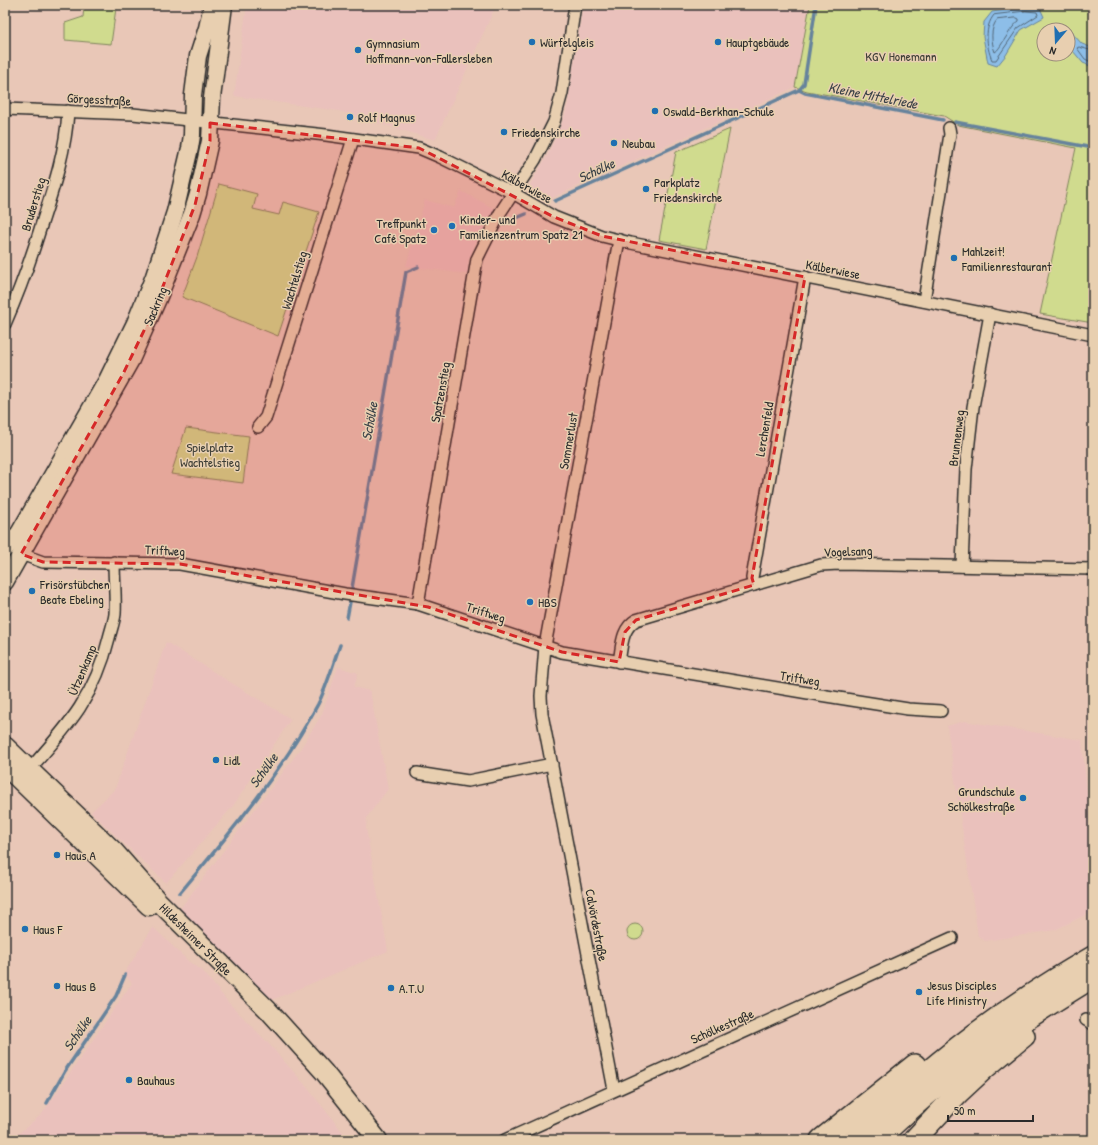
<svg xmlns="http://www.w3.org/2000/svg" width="1098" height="1145" viewBox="0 0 1098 1145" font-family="'Patrick Hand',sans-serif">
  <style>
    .built { fill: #eac1bc }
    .green { fill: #d0db8e; stroke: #7e835c; fill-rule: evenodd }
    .water { fill: #8dbee8; stroke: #66839c }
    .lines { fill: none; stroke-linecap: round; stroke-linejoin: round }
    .shore { stroke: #526677; stroke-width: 1 }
    .stream { stroke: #66839c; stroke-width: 3.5 }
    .minor-casing { stroke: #2b2b2b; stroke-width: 14 }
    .secondary-casing { stroke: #2b2b2b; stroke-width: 19 }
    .primary-casing { stroke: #2b2b2b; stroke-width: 21 }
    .motorway-casing { stroke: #2b2b2b; stroke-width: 24 }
    .minor { stroke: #e8cfb0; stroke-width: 11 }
    .secondary { stroke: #e8cfb0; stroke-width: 16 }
    .primary { stroke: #e8cfb0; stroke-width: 18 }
    .motorway { stroke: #e8cfb0; stroke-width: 21 }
    .marked { fill: #d62828; fill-opacity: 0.2; stroke: #d62828; stroke-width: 3; stroke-dasharray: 8 5; stroke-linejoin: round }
    .poi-dot { fill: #1f6fb2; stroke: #e8cfb0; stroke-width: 1.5 }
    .labels { text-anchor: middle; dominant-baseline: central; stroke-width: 3; stroke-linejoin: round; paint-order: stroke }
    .poi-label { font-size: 13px; fill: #2b2b2b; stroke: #e8cfb0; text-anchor: start }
    .park-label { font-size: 13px; fill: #3c3d35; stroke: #e8cfb0 }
    .street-label { font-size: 13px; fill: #2b2b2b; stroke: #e8cfb0 }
    .water-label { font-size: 14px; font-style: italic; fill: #3a4147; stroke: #e8cfb0 }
  </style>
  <rect width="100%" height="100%" fill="#e9c7b7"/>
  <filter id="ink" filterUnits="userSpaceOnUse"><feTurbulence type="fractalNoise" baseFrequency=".025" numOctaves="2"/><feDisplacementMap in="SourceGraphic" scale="8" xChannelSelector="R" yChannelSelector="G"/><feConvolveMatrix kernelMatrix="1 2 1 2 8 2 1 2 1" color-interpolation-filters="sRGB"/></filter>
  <g filter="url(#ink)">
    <g class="built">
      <path d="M 247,5 L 496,5 L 435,140 L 339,111 L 234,96 Z"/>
      <path d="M 583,5 L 810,5 L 795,87 L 543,202 L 532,194 L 530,189 L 531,183 L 547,156 L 564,118 L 568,103 Z"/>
      <path d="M 461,191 L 495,209 L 476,242 L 469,259 L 467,274 L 406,266 L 425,200 L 454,208 Z"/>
      <path d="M 166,642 L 225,679 L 291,719 L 233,806 L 166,883 L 91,812 L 115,789 Z"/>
      <path d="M 338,667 L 358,673 L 354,687 L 370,691 L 388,789 L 367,817 L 366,828 L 388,951 L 272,1000 L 179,910 L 299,751 L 322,714 Z"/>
      <path d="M 964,721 L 1082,740 L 1093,859 L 1093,911 L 1055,930 L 985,941 L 978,936 L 947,726 Z"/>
      <path d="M 153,927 L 189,962 L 202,970 L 228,1002 L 269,1044 L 306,1086 L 349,1140 L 11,1140 L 42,1114 L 132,983 L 124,974 Z"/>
    </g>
    <g class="green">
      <path d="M 810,5 L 1093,5 L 1093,323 L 1040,314 L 1076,148 L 958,125 L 944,116 L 807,91 L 795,87 ZM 1044,30 L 1068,30 L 1068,54 L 1044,54 Z"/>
      <path d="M 84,7 L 116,8 L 111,44 L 65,40 L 65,23 L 83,17 Z"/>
      <path d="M 730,129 L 706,249 L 659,240 L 676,152 Z"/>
      <path d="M 219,184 L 257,194 L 253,209 L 279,215 L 283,202 L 319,212 L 278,336 L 182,297 L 197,257 Z"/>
      <path d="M 186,428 L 249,436 L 243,483 L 171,474 Z"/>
      <circle cx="635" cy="932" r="8"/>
    </g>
    <g class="water">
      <path d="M 1026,7 L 1040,8 L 1044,17 L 1021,30 L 1006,55 L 997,66 L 988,63 L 983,37 L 984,22 L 992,12 Z"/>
      <path d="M 1068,32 L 1073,34 L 1082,44 L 1093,48 L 1093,67 L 1083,63 L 1068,45 Z"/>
    </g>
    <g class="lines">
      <g class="shore">
        <path d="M 1026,11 L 1037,12 L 1038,15 L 1018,28 L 996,60 L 992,60 C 986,46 984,27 994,15 Z"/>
        <path d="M 1017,18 L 1019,19 L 1019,21 C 1010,27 1000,50 995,52 C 991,42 990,28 997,20 Z"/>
        <path d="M 1093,51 L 1079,47 L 1077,48 L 1085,59 L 1093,63"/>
      </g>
      <g class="stream">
        <path d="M 799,90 L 805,93 L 943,120"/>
        <path d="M 955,122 L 1093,148"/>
        <path d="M 555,201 L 799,90 L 804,84 L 816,5"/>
        <path d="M 503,224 L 526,214"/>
        <path d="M 352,588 L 406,272 L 418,267"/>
        <path d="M 347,618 L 350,602"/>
        <path d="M 180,893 C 230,833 281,773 318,704 C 327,686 333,664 340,645"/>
        <path d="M 47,1103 L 65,1071 L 116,996 L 125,975"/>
      </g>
      <defs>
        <g id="minor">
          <path d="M 5,109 L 133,114 L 326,135 L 419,148 L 440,157 L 513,193 L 554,217 L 602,236 L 631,243 L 1093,335"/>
          <path d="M 924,301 L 950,134 L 949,128"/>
          <path d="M 5,324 C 19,292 31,259 41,226 C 53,189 66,151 68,111"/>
          <path d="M 258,427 L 266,417 L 353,139"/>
          <path d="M 21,554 L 43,562 L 180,564 L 345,594 L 418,604 L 562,652 L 820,695 L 908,709 L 941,711"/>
          <path d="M 962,566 L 966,469 L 973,407 L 990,314"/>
          <path d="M 754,585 L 752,578 L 805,277"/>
          <path d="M 418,604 L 477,259 L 500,213 L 535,160 L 554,122 L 562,93 L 575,5"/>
          <path d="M 619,662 C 622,647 621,629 636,620 L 821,565 L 839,564 L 1093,569"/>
          <path d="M 29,770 C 68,726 95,697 109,638 C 111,630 114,622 115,614 C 116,598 114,579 114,562"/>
          <path d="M 417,773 L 468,781 L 552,764"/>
          <path d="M 1086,1020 L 1093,1024"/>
          <path d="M 614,1090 L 542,714 L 541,696 L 545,646 L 619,240"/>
          <path d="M 505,1140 L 952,938"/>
        </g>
        <g id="secondary">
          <path d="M 5,549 L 19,533 L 107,380 L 135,323 L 154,276 L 175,212 L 190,148 L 192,135 L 193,95 L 198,56 L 207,28 L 212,5"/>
          <path d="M 5,582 L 131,360 L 158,299 L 192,214 L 198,194 L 210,141 L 212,98 L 224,5"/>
        </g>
        <g id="primary">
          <path d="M 5,746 L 114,851 L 158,901 L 268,1010 L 324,1072 L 378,1140"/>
          <path d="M 5,766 L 149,906"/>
        </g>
        <g id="motorway">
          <path d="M 821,1140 L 915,1065"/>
          <path d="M 854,1140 C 925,1068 1005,1007 1093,957"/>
          <path d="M 877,1140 C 896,1122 915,1104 936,1087 C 984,1045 1039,1010 1093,977"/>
          <path d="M 914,1140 L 958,1093 L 986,1067 L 1024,1036"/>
        </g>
      </defs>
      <use href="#minor" class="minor-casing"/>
      <use href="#secondary" class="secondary-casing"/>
      <use href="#primary" class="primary-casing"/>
      <use href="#motorway" class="motorway-casing"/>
      <use href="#minor" class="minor"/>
      <use href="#secondary" class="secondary"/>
      <use href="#primary" class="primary"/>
      <use href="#motorway" class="motorway"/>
    </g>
  </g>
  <path class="marked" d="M 210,123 L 419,148 L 554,217 L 602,236 L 805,277 L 752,578 L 754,585 L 636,620 L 625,632 L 619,662 L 562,652 L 428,607 L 180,564 L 43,562 L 21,554 L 123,374 L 152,314 L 195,205 L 210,141 Z"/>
  <g class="poi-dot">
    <circle cx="532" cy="42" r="4"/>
    <circle cx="718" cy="42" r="4"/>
    <circle cx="358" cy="50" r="4"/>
    <circle cx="655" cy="111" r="4"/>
    <circle cx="350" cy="117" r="4"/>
    <circle cx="504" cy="132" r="4"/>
    <circle cx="614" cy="143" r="4"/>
    <circle cx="646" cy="189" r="4"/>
    <circle cx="452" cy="226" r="4"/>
    <circle cx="434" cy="230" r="4"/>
    <circle cx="954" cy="258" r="4"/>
    <circle cx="32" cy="591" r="4"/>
    <circle cx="530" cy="602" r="4"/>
    <circle cx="216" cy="760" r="4"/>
    <circle cx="1023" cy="798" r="4"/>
    <circle cx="57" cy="855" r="4"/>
    <circle cx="25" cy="929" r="4"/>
    <circle cx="57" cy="986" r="4"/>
    <circle cx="391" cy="988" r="4"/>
    <circle cx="919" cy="992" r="4"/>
    <circle cx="129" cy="1080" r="4"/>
  </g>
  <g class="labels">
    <g class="poi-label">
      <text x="540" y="42">Würfelgleis</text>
      <text x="726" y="42">Hauptgebäude</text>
      <text x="366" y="43">Gymnasium<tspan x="366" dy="15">Hoffmann-von-Fallersleben</tspan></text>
      <text x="663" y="111">Oswald-Berkhan-Schule</text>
      <text x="358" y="117">Rolf Magnus</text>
      <text x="512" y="132">Friedenskirche</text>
      <text x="622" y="143">Neubau</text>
      <text x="654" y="182">Parkplatz<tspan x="654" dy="15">Friedenskirche</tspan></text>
      <text x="460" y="219">Kinder- und<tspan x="460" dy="15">Familienzentrum Spatz 21</tspan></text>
      <text x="426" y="223" text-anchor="end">Treffpunkt<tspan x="426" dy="15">Café Spatz</tspan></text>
      <text x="962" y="251">Mahlzeit!<tspan x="962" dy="15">Familienrestaurant</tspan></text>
      <text x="40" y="584">Frisörstübchen<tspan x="40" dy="15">Beate Ebeling</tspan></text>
      <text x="538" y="602">HBS</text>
      <text x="224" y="760">Lidl</text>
      <text x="1015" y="791" text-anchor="end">Grundschule<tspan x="1015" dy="15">Schölkestraße</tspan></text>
      <text x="65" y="855">Haus A</text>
      <text x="33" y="929">Haus F</text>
      <text x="927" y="985">Jesus Disciples<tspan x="927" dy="15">Life Ministry</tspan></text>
      <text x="65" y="986">Haus B</text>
      <text x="399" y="988">A.T.U</text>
      <text x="137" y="1080">Bauhaus</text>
    </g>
    <g class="park-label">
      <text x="901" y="56">KGV Honemann</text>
      <text x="210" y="447">Spielplatz<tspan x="210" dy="15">Wachtelstieg</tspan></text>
    </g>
    <g class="street-label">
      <text transform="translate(99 99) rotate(3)">Görgesstraße</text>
      <text transform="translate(527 186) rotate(29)">Kälberwiese</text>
      <text transform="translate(33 204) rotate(-73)">Bruderstieg</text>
      <text transform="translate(833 269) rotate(11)">Kälberwiese</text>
      <text transform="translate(294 280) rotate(-73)">Wachtelstieg</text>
      <text transform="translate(155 306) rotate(-67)">Sackring</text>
      <text transform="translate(440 392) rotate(-80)">Spatzenstieg</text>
      <text transform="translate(764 429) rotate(-80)">Lerchenfeld</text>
      <text transform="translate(956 438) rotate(-83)">Brunnenweg</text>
      <text transform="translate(568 441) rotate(-80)">Sommerlust</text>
      <text transform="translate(165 550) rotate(3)">Triftweg</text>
      <text transform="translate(848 551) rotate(-2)">Vogelsang</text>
      <text transform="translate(486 612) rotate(18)">Triftweg</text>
      <text transform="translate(82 670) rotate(-67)">Ützenkamp</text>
      <text transform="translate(800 678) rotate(9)">Triftweg</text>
      <text transform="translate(597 925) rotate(79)">Calvördestraße</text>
      <text transform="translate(196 939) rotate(45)">Hildesheimer Straße</text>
      <text transform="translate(722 1026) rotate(-24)">Schölkestraße</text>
    </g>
    <g class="water-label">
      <text transform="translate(873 95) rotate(11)">Kleine Mittelriede</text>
      <text transform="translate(596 170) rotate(-25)">Schölke</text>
      <text transform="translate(369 421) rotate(-80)">Schölke</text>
      <text transform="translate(263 770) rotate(-54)">Schölke</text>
      <text transform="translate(77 1033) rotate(-55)">Schölke</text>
    </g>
  </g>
  <rect width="1098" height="1145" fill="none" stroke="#e8cfb0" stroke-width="20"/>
  <rect x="10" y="10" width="1078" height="1125" fill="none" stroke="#2b2b2b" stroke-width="1.5" filter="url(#ink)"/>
  <g transform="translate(1056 42) rotate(199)"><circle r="19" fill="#e8cfb0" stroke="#9c8d7b"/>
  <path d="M0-3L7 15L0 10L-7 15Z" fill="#1f6fb2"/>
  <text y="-6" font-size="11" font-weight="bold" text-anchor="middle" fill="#2b2b2b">N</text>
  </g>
  <path d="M948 1115v6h85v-6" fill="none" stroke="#2b2b2b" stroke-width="2"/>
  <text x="954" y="1115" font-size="12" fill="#2b2b2b" stroke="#e8cfb0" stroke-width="3" paint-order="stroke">50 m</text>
</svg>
